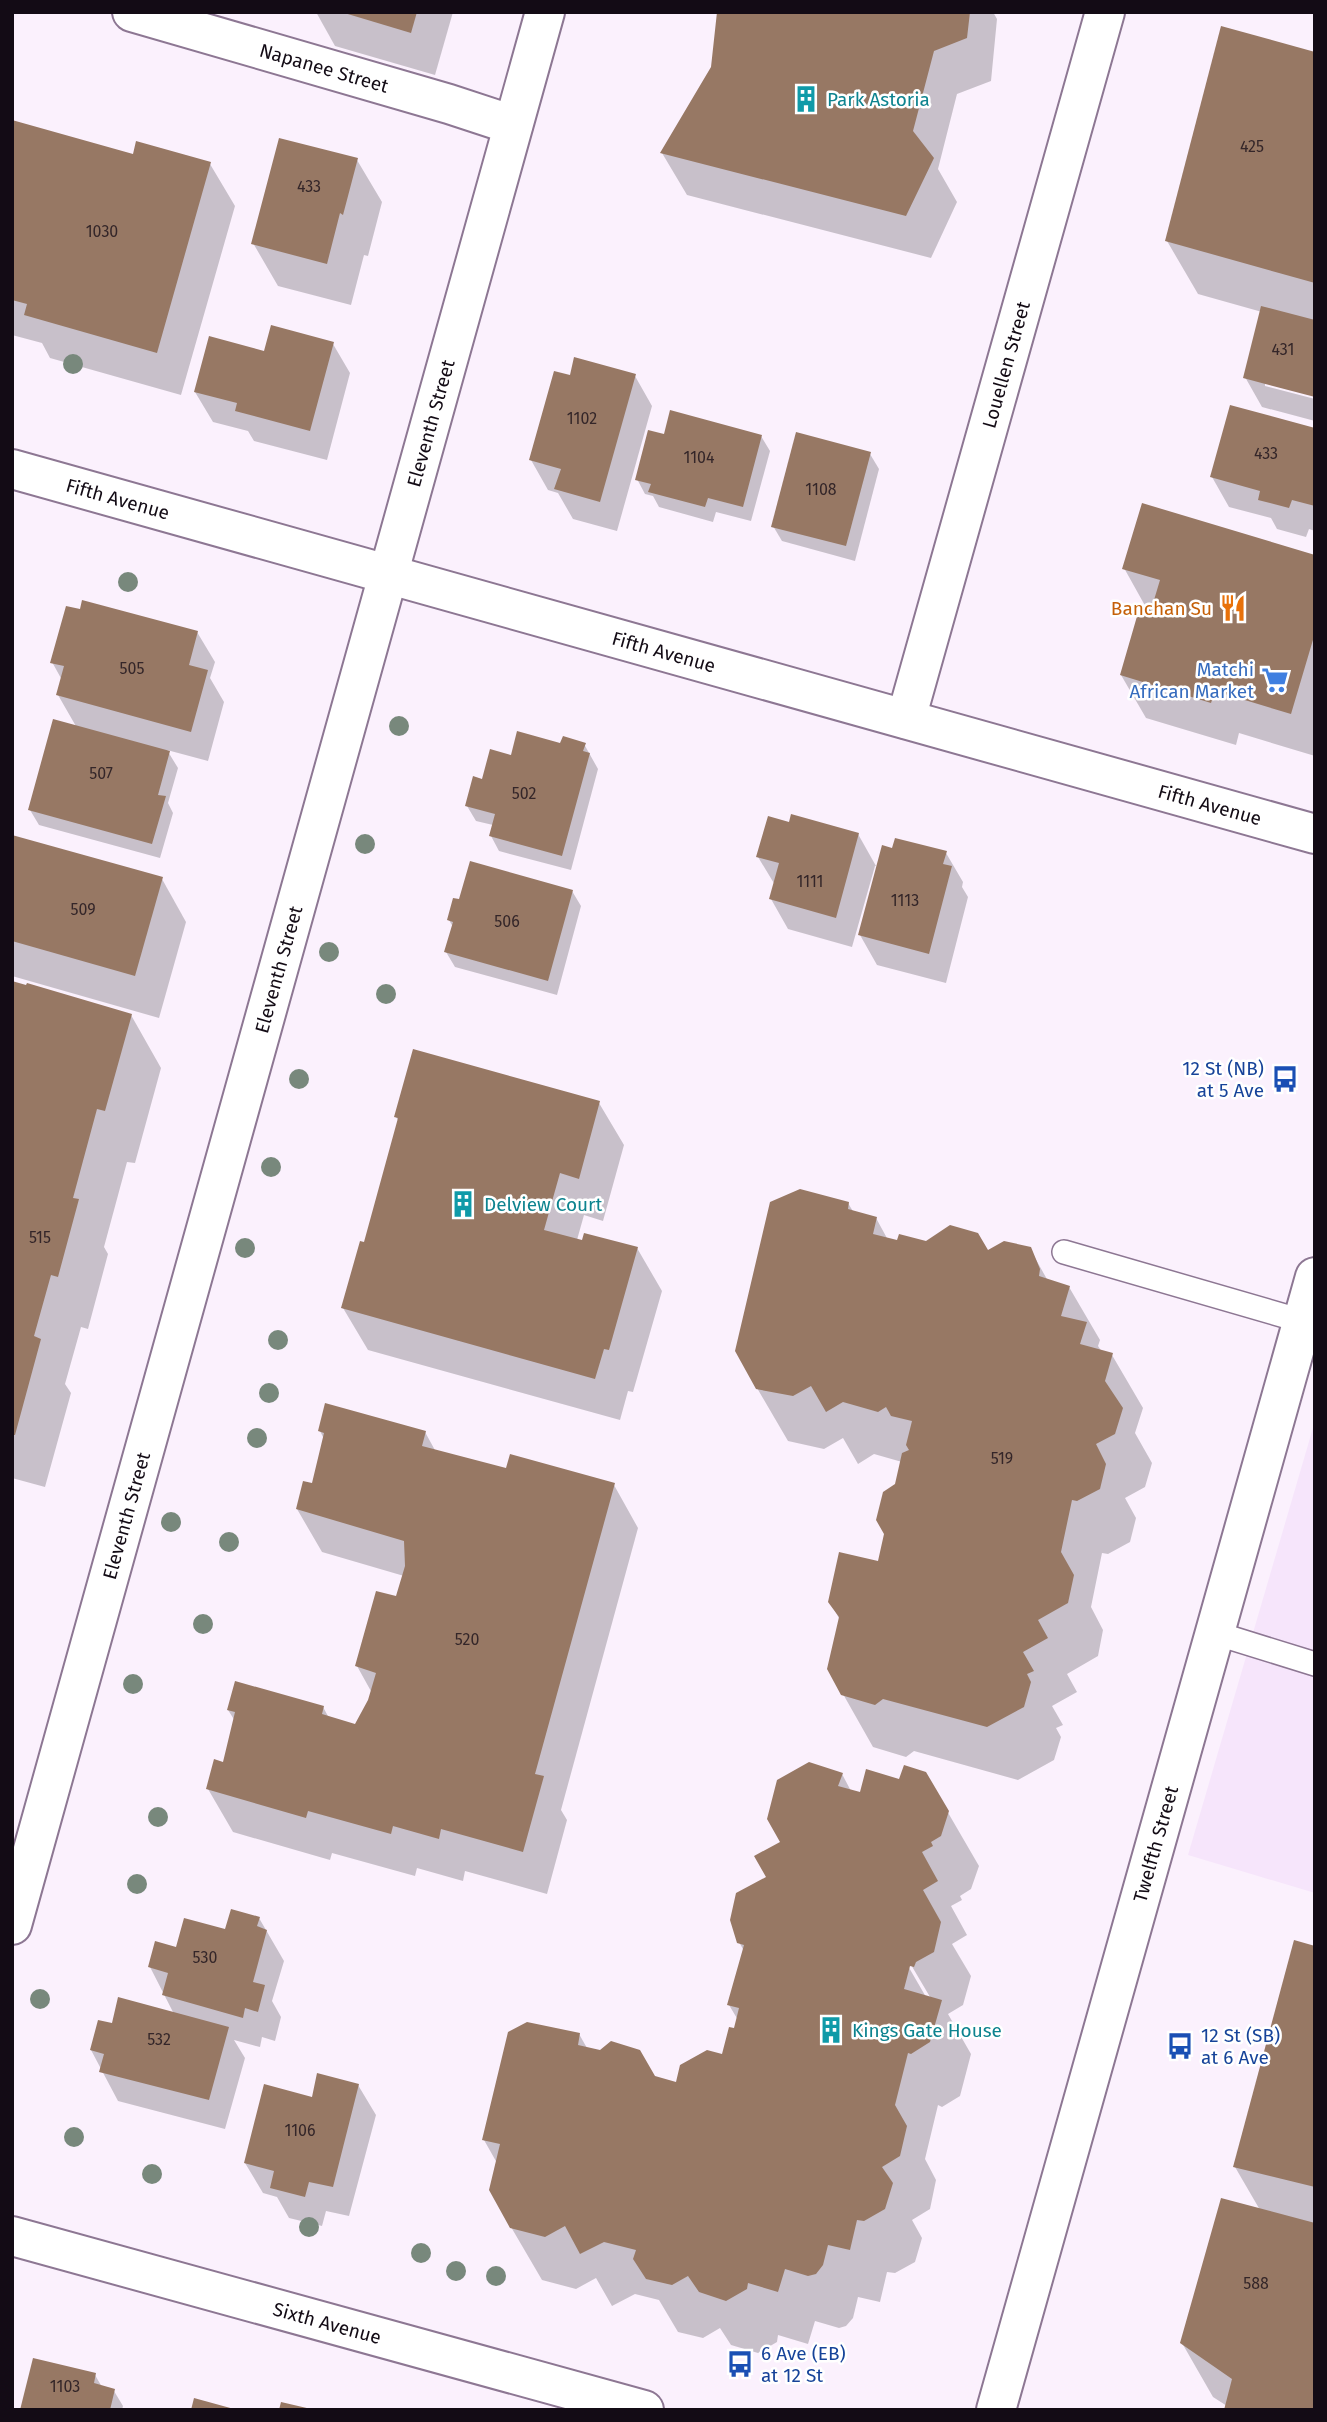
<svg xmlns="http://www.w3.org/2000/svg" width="1327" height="2422" viewBox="0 0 1327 2422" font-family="'Fira Sans',sans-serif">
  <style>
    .built { fill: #f6e5fb }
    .shadow { fill: #0003; fill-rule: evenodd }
    .building { fill: #977864 }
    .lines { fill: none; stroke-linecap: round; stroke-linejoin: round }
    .service-casing { stroke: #8d7793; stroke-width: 26 }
    .minor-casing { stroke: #8d7793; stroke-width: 42 }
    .tertiary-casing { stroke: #8d7793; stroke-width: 42 }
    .service { stroke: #fff; stroke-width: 23 }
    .minor { stroke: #fff; stroke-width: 38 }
    .tertiary { stroke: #fff; stroke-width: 38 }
    .tree { fill: #78887c }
    .labels { text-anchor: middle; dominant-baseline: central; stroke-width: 5; stroke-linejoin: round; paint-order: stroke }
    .number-label { font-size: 16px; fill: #342629 }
    .street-label { font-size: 19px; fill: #130b15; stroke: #fff }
    .culture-label { font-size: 19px; fill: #0d838f; stroke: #fff; text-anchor: start }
    .food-label { font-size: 19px; fill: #c56008; stroke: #fff; text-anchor: end }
    .shop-label { font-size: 19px; fill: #366cbe; stroke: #fff; text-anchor: end }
    .transit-label { font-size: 19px; fill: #164399; stroke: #fff; text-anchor: start }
  </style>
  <rect width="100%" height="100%" fill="#fbf1fd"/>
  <path class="built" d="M 1315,1421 L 1315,1893 L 1188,1855 Z"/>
  <g class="shadow">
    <path d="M 316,12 L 453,12 L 435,75 L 335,46 Z"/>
    <path d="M 719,12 L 993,12 L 997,19 L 991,81 L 957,94 L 938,169 L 957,202 L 931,258 L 687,195 L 662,153 L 712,67 Z"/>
    <path d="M 1315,53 L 1315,395 L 1265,382 L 1265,386 L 1315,399 L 1315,421 L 1262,407 L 1245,377 L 1262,312 L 1198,294 L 1167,241 Z"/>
    <path d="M 12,121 L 134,156 L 210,164 L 235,206 L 181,395 L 50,358 L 42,343 L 12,335 Z"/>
    <path d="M 357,160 L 382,202 L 368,256 L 364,255 L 351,305 L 278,286 L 253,243 Z"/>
    <path d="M 333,344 L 350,373 L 327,460 L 254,441 L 248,431 L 213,422 L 195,392 L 265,354 Z"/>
    <path d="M 635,376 L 652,406 L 617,531 L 573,519 L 558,493 L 548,490 L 531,460 L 571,377 Z"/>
    <path d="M 1315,430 L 1315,531 L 1309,529 L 1306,537 L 1277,529 L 1271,518 L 1229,507 L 1212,477 Z"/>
    <path d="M 665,436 L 761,436 L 770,451 L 751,521 L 716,512 L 713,522 L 659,507 L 653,496 L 645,494 L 637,479 Z"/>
    <path d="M 870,454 L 879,469 L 855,561 L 782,541 L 773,526 Z"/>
    <path d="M 1315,557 L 1315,756 L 1239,733 L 1236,745 L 1146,718 L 1121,675 L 1148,611 L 1124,568 Z"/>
    <path d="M 197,632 L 215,662 L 210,678 L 224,702 L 208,761 L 167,750 L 178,768 L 168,803 L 173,813 L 160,858 L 39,825 L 30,810 L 77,728 L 58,695 L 62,680 L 52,662 Z"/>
    <path d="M 584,744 L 598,769 L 571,870 L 499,851 L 491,836 L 493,825 L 476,821 L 467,806 L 483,781 L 512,757 L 562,745 Z"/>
    <path d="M 790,825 L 858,834 L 876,866 L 875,866 L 852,947 L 788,929 L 771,899 L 775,885 L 758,857 Z"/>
    <path d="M 12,837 L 162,879 L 186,922 L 159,1018 L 12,976 Z"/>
    <path d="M 946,853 L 963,882 L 962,887 L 968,897 L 946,983 L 877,965 L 860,935 Z"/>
    <path d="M 572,891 L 581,906 L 557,995 L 455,967 L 446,952 L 453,927 L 449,920 Z"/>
    <path d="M 12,983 L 131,1015 L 161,1068 L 135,1163 L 127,1162 L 104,1247 L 108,1254 L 88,1329 L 81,1327 L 65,1384 L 71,1393 L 45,1487 L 12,1478 Z"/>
    <path d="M 599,1103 L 624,1145 L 603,1221 L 584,1215 L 577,1240 L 637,1248 L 662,1291 L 633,1392 L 628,1391 L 620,1420 L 368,1350 L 343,1308 L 365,1244 L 399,1122 L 396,1117 Z"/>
    <path d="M 848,1203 L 854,1213 L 876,1218 L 888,1240 L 987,1252 L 1030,1249 L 1048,1281 L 1069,1287 L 1100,1340 L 1098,1346 L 1102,1352 L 1112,1355 L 1143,1408 L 1135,1433 L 1152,1463 L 1145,1487 L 1125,1498 L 1136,1518 L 1130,1542 L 1108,1554 L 1102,1553 L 1091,1607 L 1103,1630 L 1098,1656 L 1067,1674 L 1077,1692 L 1052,1706 L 1063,1725 L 1056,1728 L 1061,1737 L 1054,1760 L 1018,1780 L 914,1751 L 906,1757 L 873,1747 L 843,1694 L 840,1620 L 830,1602 L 880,1563 L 902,1462 L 874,1454 L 858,1464 L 843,1438 L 824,1449 L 788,1441 L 757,1388 Z"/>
    <path d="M 320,1431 L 425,1432 L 436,1452 L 507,1470 L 614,1485 L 638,1528 L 561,1810 L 567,1820 L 547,1894 L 465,1871 L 463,1881 L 417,1868 L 415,1876 L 332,1853 L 330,1860 L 233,1832 L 208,1789 L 224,1764 L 235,1721 L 228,1710 L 323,1707 L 329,1718 L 356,1726 L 372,1693 L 357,1666 L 398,1598 L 404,1576 L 322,1552 L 297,1509 L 313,1486 L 324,1439 Z"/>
    <path d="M 925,1773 L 979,1866 L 971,1889 L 960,1896 L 962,1900 L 951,1906 L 967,1935 L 952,1944 L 971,1976 L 963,2005 L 948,2014 L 971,2054 L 960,2096 L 942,2107 L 938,2105 L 925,2159 L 936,2180 L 930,2209 L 912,2220 L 922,2238 L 915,2262 L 895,2273 L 887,2272 L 880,2302 L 858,2297 L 853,2318 L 846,2326 L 839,2328 L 815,2321 L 808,2344 L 778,2335 L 777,2342 L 758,2353 L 731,2345 L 720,2328 L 703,2338 L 678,2332 L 659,2300 L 635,2294 L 612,2306 L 596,2278 L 576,2289 L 542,2280 L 511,2227 L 497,2163 L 484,2140 L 579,2034 L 587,2048 L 654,2078 L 677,2084 L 723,2056 L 738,2020 L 729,2005 L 744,1951 L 739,1942 L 782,1843 L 842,1774 L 851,1791 L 861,1794 ZM 907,1958 L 930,1997 L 926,1997 L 904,1959 Z"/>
    <path d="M 259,1918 L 284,1961 L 272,2001 L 281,2017 L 275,2041 L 262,2037 L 260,2047 L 234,2040 L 245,2058 L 225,2129 L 118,2101 L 91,2050 L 113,2025 L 174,2014 L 150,1967 L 178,1949 Z"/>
    <path d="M 1315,1948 L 1315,2410 L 1227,2406 L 1213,2397 L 1182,2343 L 1260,2210 L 1235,2167 Z"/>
    <path d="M 358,2085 L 376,2115 L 349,2216 L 326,2211 L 322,2226 L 289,2218 L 277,2197 L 263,2193 L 245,2163 L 313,2099 Z"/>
    <path d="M 95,2375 L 102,2387 L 114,2391 L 123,2406 L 122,2410 L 22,2410 Z"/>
  </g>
  <g class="building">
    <path d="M 341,12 L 417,12 L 411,33 Z"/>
    <path d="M 717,12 L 970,12 L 967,38 L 934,51 L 913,131 L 934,158 L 906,216 L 660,153 L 711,67 Z"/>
    <path d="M 1221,26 L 1315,52 L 1315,283 L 1165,241 Z"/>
    <path d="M 12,120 L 133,154 L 136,141 L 211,162 L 157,353 L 24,315 L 27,304 L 12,300 Z"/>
    <path d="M 279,138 L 358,158 L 343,215 L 340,213 L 327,264 L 251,244 Z"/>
    <path d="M 1261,306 L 1315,320 L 1315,397 L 1243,378 Z"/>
    <path d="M 271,325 L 334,342 L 310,431 L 235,411 L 237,403 L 194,392 L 209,336 L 264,351 Z"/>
    <path d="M 574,357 L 636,374 L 600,502 L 554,489 L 561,469 L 529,460 L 554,371 L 570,375 Z"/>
    <path d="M 1230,405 L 1315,428 L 1315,506 L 1292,500 L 1289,508 L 1258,500 L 1260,491 L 1210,477 Z"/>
    <path d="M 670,410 L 762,435 L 743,507 L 708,498 L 705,507 L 648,492 L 651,484 L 635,480 L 648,430 L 664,434 Z"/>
    <path d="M 796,432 L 871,452 L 846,546 L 771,527 Z"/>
    <path d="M 1142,503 L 1315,555 L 1315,633 L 1291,714 L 1215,691 L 1211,703 L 1120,675 L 1140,606 L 1151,610 L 1160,580 L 1122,569 Z"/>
    <path d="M 82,600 L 198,631 L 189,665 L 208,670 L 191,732 L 56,695 L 64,666 L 50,663 L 66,606 L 80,609 Z"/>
    <path d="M 53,719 L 170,751 L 158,795 L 166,796 L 152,844 L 28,810 Z"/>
    <path d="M 517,731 L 560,743 L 563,736 L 586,743 L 583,751 L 590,753 L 562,856 L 489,836 L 495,814 L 465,806 L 473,776 L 482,779 L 490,749 L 511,755 Z"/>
    <path d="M 791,814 L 859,833 L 836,918 L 769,899 L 779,863 L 756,857 L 768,816 L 789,822 Z"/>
    <path d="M 12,835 L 163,877 L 135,976 L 12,941 Z"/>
    <path d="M 895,838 L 947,851 L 943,864 L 952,866 L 929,954 L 858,935 L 882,845 L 892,848 Z"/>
    <path d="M 470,861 L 573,890 L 548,981 L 444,952 L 453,922 L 447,920 L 453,898 L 459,899 Z"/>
    <path d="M 12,981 L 26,985 L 27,983 L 132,1014 L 105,1111 L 97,1109 L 73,1198 L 79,1199 L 58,1277 L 51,1275 L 34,1336 L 41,1339 L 15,1435 L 12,1435 Z"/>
    <path d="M 413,1049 L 600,1101 L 579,1179 L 560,1173 L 544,1230 L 582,1240 L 584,1233 L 638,1247 L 609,1350 L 604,1349 L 595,1379 L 341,1308 L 360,1241 L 364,1242 L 398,1118 L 394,1117 Z"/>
    <path d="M 800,1189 L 849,1202 L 848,1209 L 877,1217 L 873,1234 L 897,1240 L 899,1234 L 926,1241 L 950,1225 L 978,1233 L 988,1250 L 1004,1241 L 1031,1247 L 1040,1269 L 1039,1276 L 1070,1286 L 1061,1316 L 1087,1322 L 1080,1344 L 1113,1353 L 1105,1381 L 1123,1408 L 1115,1434 L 1096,1444 L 1106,1464 L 1100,1489 L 1077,1501 L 1072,1500 L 1061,1552 L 1074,1575 L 1068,1603 L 1038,1620 L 1048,1638 L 1023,1652 L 1034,1671 L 1027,1674 L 1031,1682 L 1024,1707 L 987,1727 L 883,1699 L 875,1705 L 841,1695 L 827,1669 L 839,1617 L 828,1602 L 839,1552 L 878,1561 L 884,1534 L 876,1520 L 883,1492 L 895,1484 L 902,1453 L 909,1450 L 906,1445 L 912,1421 L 891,1416 L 886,1407 L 878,1412 L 843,1402 L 826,1412 L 811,1386 L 793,1396 L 756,1389 L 735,1351 L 770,1202 Z"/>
    <path d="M 325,1403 L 426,1431 L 422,1446 L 506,1468 L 510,1454 L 615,1483 L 535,1774 L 544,1776 L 523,1852 L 441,1829 L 439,1839 L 393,1826 L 391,1834 L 308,1811 L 306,1818 L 206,1789 L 214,1759 L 223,1762 L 235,1712 L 227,1710 L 235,1681 L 324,1706 L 322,1714 L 355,1724 L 368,1700 L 376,1673 L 355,1666 L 376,1591 L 396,1596 L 405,1566 L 404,1541 L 296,1509 L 303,1481 L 312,1483 L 324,1433 L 318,1431 Z"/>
    <path d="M 809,1762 L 843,1773 L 838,1786 L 860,1792 L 866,1769 L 899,1779 L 904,1765 L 926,1772 L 949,1811 L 941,1836 L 931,1842 L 933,1846 L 922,1852 L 938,1881 L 923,1890 L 941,1922 L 934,1952 L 916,1962 L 914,1967 L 910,1966 L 904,1989 L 942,2000 L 930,2042 L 911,2054 L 908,2053 L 895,2105 L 907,2126 L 900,2156 L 882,2167 L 893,2183 L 885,2209 L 864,2221 L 857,2220 L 850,2250 L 828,2245 L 823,2265 L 816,2274 L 808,2276 L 785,2269 L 778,2292 L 748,2283 L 747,2289 L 726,2301 L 699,2292 L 688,2276 L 672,2285 L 646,2279 L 633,2259 L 636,2250 L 604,2242 L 580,2254 L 565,2226 L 545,2237 L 510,2228 L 489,2190 L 500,2144 L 482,2140 L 508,2032 L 527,2022 L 580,2033 L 578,2045 L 600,2050 L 611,2041 L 640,2050 L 655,2076 L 676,2082 L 680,2065 L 707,2050 L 722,2054 L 729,2027 L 734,2028 L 739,2008 L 727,2005 L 744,1945 L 737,1943 L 730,1920 L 736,1893 L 766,1877 L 754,1856 L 780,1842 L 767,1819 L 777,1780 Z"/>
    <path d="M 231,1909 L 260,1917 L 257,1926 L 267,1930 L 253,1982 L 265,1985 L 258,2012 L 245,2008 L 243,2018 L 162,1995 L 168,1973 L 148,1967 L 155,1941 L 176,1947 L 184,1918 L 225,1929 Z"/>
    <path d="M 1294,1940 L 1315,1946 L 1315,2187 L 1233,2167 Z"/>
    <path d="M 118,1997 L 229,2027 L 209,2100 L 99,2072 L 104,2054 L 90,2050 L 98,2020 L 112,2023 Z"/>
    <path d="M 317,2073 L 359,2084 L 333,2187 L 309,2182 L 305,2197 L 270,2188 L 274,2171 L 244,2163 L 264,2084 L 312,2097 Z"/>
    <path d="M 1221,2198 L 1315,2223 L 1315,2410 L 1224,2410 L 1232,2379 L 1180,2343 Z"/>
    <path d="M 33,2358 L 96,2373 L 94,2383 L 115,2389 L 110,2410 L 20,2410 Z"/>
    <path d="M 194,2398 L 234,2409 L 234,2410 L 191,2410 Z"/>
    <path d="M 281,2402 L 311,2409 L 311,2410 L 279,2410 Z"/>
  </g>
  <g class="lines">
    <defs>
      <g id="service">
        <path d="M 1064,1252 L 1302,1321"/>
        <path d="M 1215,1633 L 1315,1664"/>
      </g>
      <g id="minor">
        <path id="s1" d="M 132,12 L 449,104 L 513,125"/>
        <path id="s2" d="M 12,469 L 1315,834"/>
        <path id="s3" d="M 906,719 L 1105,12"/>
        <path id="s4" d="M 12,1925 L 545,12"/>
      </g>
      <g id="tertiary">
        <path id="s5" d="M 12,2236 L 644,2410"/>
        <path id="s6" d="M 996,2410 L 1315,1277"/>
      </g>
    </defs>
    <use href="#service" class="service-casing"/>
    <use href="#minor" class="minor-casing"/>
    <use href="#tertiary" class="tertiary-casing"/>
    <use href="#service" class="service"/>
    <use href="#minor" class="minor"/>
    <use href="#tertiary" class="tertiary"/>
  </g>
  <g class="tree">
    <circle cx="73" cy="364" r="10"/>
    <circle cx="128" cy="582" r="10"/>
    <circle cx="399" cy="726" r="10"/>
    <circle cx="365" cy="844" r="10"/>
    <circle cx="329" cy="952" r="10"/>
    <circle cx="386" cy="994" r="10"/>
    <circle cx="299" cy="1079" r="10"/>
    <circle cx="271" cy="1167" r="10"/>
    <circle cx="245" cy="1248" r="10"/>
    <circle cx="278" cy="1340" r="10"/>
    <circle cx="269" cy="1393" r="10"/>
    <circle cx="257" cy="1438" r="10"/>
    <circle cx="171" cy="1522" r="10"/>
    <circle cx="229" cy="1542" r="10"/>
    <circle cx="203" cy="1624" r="10"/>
    <circle cx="133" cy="1684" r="10"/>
    <circle cx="158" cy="1817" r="10"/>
    <circle cx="137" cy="1884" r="10"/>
    <circle cx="40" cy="1999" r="10"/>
    <circle cx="74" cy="2137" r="10"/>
    <circle cx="152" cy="2174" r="10"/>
    <circle cx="309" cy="2227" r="10"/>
    <circle cx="421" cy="2253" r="10"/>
    <circle cx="456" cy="2271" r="10"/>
    <circle cx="496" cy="2276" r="10"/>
  </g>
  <defs>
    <symbol id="building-bare" viewBox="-9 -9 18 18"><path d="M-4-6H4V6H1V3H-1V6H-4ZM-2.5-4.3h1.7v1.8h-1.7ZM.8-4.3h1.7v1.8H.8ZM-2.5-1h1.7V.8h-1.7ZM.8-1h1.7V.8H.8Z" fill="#0f9aa8" stroke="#fff" stroke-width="2.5" paint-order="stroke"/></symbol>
    <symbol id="restaurant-bare" viewBox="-9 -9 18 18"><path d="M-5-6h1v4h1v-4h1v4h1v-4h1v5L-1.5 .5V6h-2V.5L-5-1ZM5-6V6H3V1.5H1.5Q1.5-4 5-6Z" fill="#e8710a" stroke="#fff" stroke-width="2.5" paint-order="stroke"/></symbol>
    <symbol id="supermarket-bare" viewBox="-9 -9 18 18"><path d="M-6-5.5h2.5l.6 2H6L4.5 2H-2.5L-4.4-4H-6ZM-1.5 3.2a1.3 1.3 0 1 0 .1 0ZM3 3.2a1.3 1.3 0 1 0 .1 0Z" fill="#3f7fe0" stroke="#fff" stroke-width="2.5" paint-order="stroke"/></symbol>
    <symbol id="bus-bare" viewBox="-9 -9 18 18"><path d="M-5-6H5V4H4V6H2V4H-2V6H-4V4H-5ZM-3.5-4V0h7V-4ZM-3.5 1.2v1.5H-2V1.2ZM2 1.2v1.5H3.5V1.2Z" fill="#1a4fb4" stroke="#fff" stroke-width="2.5" paint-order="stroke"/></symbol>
  </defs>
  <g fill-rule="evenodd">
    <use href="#building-bare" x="787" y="80" width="38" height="38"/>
    <use href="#restaurant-bare" x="1214" y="589" width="38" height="38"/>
    <use href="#supermarket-bare" x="1256" y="661" width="38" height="38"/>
    <use href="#bus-bare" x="1266" y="1060" width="38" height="38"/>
    <use href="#building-bare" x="444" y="1185" width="38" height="38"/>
    <use href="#building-bare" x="812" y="2011" width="38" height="38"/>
    <use href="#bus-bare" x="1161" y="2027" width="38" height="38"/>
    <use href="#bus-bare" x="721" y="2345" width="38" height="38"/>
  </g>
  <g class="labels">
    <g class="number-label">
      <text x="1252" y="146">425</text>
      <text x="309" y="186">433</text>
      <text x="102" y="231">1030</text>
      <text x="1283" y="349">431</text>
      <text x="582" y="418">1102</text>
      <text x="1266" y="453">433</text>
      <text x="699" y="457">1104</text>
      <text x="821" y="489">1108</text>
      <text x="132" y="668">505</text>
      <text x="101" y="773">507</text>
      <text x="524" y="793">502</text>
      <text x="810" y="881">1111</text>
      <text x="905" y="900">1113</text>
      <text x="83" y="909">509</text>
      <text x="507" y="921">506</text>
      <text x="40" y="1237">515</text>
      <text x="1002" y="1458">519</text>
      <text x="467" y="1639">520</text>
      <text x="205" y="1957">530</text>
      <text x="159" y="2039">532</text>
      <text x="300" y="2130">1106</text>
      <text x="1256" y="2283">588</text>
      <text x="65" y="2386">1103</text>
    </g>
    <g class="street-label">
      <text stroke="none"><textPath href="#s1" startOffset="200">Napanee Street</textPath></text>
      <text stroke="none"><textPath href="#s3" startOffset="368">Louellen Street</textPath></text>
      <text stroke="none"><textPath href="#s4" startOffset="1559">Eleventh Street</textPath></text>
      <text stroke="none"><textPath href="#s2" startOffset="110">Fifth Avenue</textPath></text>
      <text stroke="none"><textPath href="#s2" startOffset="677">Fifth Avenue</textPath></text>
      <text stroke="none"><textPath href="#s2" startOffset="1244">Fifth Avenue</textPath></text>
      <text stroke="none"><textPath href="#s4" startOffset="992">Eleventh Street</textPath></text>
      <text stroke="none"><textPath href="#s4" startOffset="425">Eleventh Street</textPath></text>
      <text stroke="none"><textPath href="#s6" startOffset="588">Twelfth Street</textPath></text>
      <text stroke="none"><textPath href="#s5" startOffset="327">Sixth Avenue</textPath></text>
    </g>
    <g class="culture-label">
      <text x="827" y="99">Park Astoria</text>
      <text x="484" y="1204">Delview Court</text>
      <text x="852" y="2030">Kings Gate House</text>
    </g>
    <g class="food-label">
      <text x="1212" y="608">Banchan Su</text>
    </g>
    <g class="shop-label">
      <text x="1254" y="669">Matchi<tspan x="1254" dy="22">African Market</tspan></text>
    </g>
    <g class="transit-label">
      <text x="1264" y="1068" text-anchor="end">12 St (NB)<tspan x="1264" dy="22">at 5 Ave</tspan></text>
      <text x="1201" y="2035">12 St (SB)<tspan x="1201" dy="22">at 6 Ave</tspan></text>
      <text x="761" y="2353">6 Ave (EB)<tspan x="761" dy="22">at 12 St</tspan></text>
    </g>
  </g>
  <rect width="1327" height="2422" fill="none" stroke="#130b15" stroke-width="28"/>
</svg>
